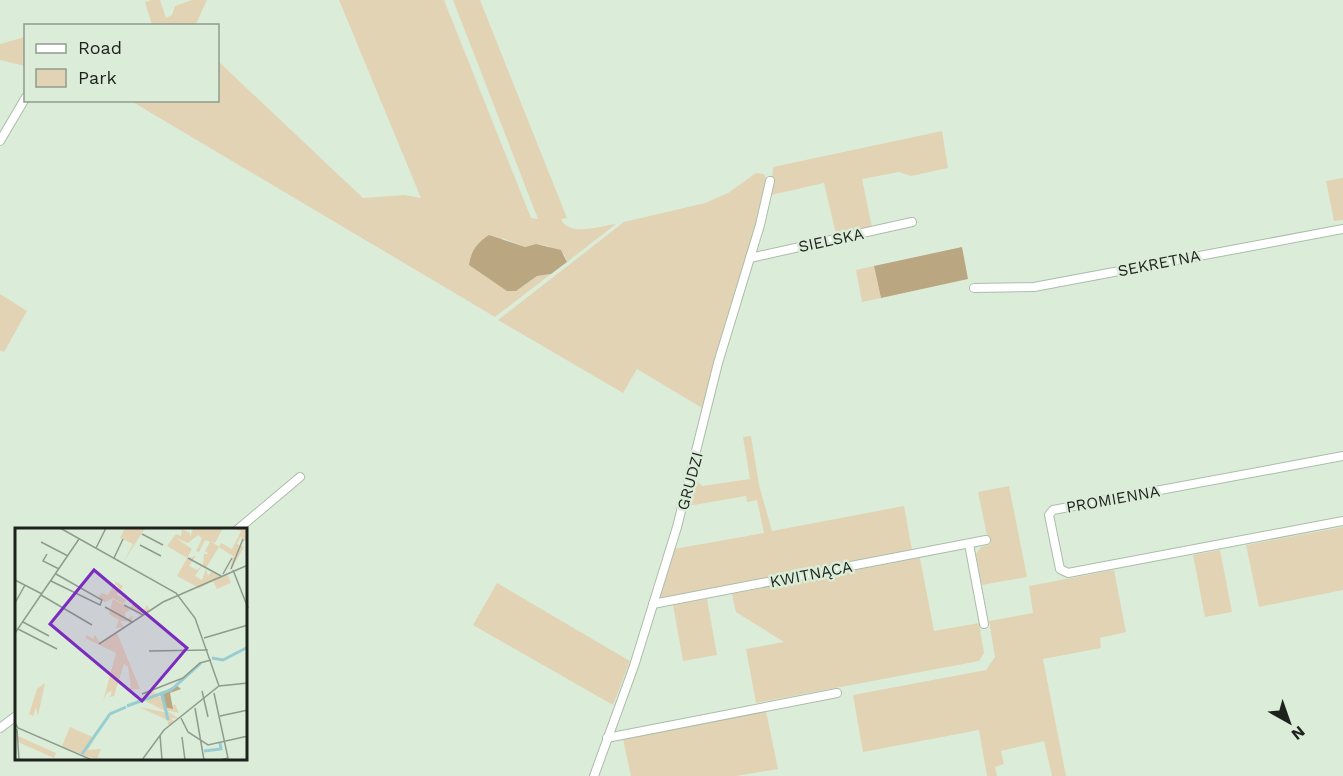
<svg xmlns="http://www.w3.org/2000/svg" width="1343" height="776" viewBox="0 0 1343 776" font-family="'Work Sans',sans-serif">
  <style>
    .green { fill: #e2d3b5 }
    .forest { fill: #baa680 }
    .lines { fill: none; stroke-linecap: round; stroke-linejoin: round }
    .minor-casing { stroke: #abbdaa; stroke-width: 10 }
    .minor { stroke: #fff; stroke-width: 8 }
    .labels { text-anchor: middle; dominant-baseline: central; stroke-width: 5; stroke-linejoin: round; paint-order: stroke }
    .street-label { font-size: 16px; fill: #1d231c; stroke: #dbedd9 }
    .inset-river { fill: none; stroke: #97cdd2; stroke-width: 3 }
    .inset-road { fill: none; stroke: #8f9c8d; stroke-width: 1.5 }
    .view { fill: #7b2cbf; fill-opacity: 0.15; stroke: #7b2cbf; stroke-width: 3 }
    .inset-edge { fill: none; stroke: #1d231c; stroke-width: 3 }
  </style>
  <rect width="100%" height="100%" fill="#dbedd9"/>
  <g class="green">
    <path d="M 152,0 L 160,0 L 166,18 L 172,15 L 175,6 L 192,0 L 207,0 L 195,26 L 152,25 L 145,2 Z"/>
    <path d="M 339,0 L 444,0 L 531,218 L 538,219 L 453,0 L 480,0 L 567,218 L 561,219 C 569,237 600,226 616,224 L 567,262 L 565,255 L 548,246 L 536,244 L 525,247 L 502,238 L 516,291 L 537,276 L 551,274 L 495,317 L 131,101 L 218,100 L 218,61 L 363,198 L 404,195 L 421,198 Z"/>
    <path d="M 25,37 L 25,66 L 0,60 L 0,44 Z"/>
    <path d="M 942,131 L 948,168 L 911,176 L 899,172 L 862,179 L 872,227 L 836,234 L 824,183 L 771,195 L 773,167 Z"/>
    <path d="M 756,173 L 764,174 L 767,182 L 756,233 L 727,318 L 702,408 L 637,369 L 623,393 L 498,320 L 624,222 L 705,203 L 728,193 Z"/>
    <path d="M 1343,178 L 1343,220 L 1334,221 L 1326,181 Z"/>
    <path d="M 874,266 L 881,298 L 862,302 L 856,270 Z"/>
    <path d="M 0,294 L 27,311 L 4,352 L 0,350 Z"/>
    <path d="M 751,436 L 759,485 L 772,531 L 904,506 L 912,550 L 663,599 L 659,594 L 674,549 L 764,533 L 757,500 L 747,502 L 746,496 L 688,506 L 697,481 L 702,486 L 750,479 L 743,437 Z"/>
    <path d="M 1009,486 L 1027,577 L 982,585 L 976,554 L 981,547 L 989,545 L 978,492 Z"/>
    <path d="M 1343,527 L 1343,590 L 1259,607 L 1246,545 Z"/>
    <path d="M 1220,550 L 1232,612 L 1205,617 L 1193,555 Z"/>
    <path d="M 920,558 L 934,631 L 979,623 L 984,653 L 979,661 L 756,703 L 746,649 L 784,642 L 736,612 L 732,594 Z"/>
    <path d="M 1114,570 L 1126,632 L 1100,638 L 1101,648 L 1043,659 L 1066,776 L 1052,776 L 1044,741 L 1001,751 L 1004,764 L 995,767 L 997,776 L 987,776 L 979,730 L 863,752 L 853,695 L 986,670 L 995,657 L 989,621 L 1033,613 L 1029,586 Z"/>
    <path d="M 497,583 L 630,661 L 613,705 L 473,625 Z"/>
    <path d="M 707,599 L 717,655 L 683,661 L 673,605 Z"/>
    <path d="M 766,711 L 778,769 L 736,776 L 631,776 L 623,739 Z"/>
  </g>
  <g class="forest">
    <path d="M 489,235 L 525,247 L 536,244 L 561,250 L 567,262 L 551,274 L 537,276 L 516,291 L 507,291 L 469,265 C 471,251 477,243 489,235 Z"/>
    <path d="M 962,247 L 968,279 L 881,298 L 874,266 Z"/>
  </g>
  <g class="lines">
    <defs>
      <g id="minor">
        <path d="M 0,141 L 26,97"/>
        <path d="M 750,258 L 912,222"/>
        <path d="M 974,288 L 1034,287 L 1343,229"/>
        <path d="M 1343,456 L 1053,510 L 1049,515 L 1060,569 L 1068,573 L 1343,521"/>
        <path d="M 237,530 L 300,477"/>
        <path d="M 969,544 L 984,624"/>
        <path d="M 653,604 L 986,540"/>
        <path d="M 0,728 L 16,716"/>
        <path d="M 607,738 L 837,693"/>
        <path d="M 594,776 L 634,666 L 677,527 L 718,363 L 760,225 L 770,181"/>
      </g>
    </defs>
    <use href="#minor" class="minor-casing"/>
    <use href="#minor" class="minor"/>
  </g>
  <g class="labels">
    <g class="street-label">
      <text transform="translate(831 240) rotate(-12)">SIELSKA</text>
      <text transform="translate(1159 263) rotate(-11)">SEKRETNA</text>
      <text transform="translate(690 481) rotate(-75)">GRUDZI</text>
      <text transform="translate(1113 499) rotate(-10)">PROMIENNA</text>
      <text transform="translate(811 574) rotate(-11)">KWITNĄCA</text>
    </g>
  </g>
  <g transform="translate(15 528)">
    <rect width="232" height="232" fill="#dbedd9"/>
    <path d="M 110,0 L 130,0 L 108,35 L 118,16 L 105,10 ZM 178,0 L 208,0 L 200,15 L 196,13 L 204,19 L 206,15 L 217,21 L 226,3 L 213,0 L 232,0 L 232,12 L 227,14 L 226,8 L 222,16 L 229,19 L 215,43 L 218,28 L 204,19 L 191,40 L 187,38 L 180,48 L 187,52 L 191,41 L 193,48 L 196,44 L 205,49 L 212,46 L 216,55 L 202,61 L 198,53 L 184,60 L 162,48 L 172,30 L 152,18 L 161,6 L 166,8 L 167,1 L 175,5 L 175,10 ZM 183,7 L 187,10 L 181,23 L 184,24 L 190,12 L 195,14 L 190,23 L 194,26 L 189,26 L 188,37 L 182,42 L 174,38 L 181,28 L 172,30 L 177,21 L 161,10 L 173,15 ZM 101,54 L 108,58 L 106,62 L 101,56 L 98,62 L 104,62 L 102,67 L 111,72 L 108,76 L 98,70 L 90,74 L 83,70 L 86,65 L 93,67 ZM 98,71 L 115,81 L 118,75 L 129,82 L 132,77 L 135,82 L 127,86 L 116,81 L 110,85 L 111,91 L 118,88 L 116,94 L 105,93 L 109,99 L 101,100 L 104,92 L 94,86 ZM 102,105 L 125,161 L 111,162 L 116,159 L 113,139 L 109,136 L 99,168 L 95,169 L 97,163 L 92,165 L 88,173 L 101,125 L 70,110 L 72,107 L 78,111 L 80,107 L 86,116 ZM 30,155 L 23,188 L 21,180 L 18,188 L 14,186 L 22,161 ZM 138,163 L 156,179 L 160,176 L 164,185 L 151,182 L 164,191 L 156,190 L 159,194 L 154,198 L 152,192 L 124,179 L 154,185 L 132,174 L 133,165 ZM 55,199 L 80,210 L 73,222 L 86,221 L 82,231 L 67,227 L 72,221 L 66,226 L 47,218 ZM 3,208 L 41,225 L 39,230 L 3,214 Z" fill="#e2d3b5" fill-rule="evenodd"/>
    <path d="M 161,157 L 166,161 L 155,165 L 158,181 L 149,179 L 145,166 Z" fill="#baa680"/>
    <path class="inset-river" d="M 197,130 L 208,132 L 233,119M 147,166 L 153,192M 112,178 L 156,162 L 186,135M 189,223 L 206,221 L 205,215M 67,226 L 95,186 L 111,179"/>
    <path class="inset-road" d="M 45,0 L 161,65 L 180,90 L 204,158M 127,6 L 148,17M 26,14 L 53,28M 125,17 L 146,28M 81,20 L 91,0M 32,26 L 28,33 L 44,41M 99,30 L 108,11M 173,30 L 206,48M 216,41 L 228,11M 218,42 L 233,80M 208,46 L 217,30M 0,52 L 27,66M 36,53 L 85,77 L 87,72 L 41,46M 26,67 L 77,97M 0,75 L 10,57M 109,77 L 128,87M 90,79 L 117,94M 8,94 L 34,108M 3,101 L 42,121M 0,105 L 64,11M 189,110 L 233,97M 84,116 L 148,74 L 233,37M 134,123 L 193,122M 187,163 L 193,189M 199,165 L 213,230 L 205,232M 127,166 L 168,150 L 185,135 L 196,132M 180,180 L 189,232M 205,188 L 233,182M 166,190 L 173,204 L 193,217 L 233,208M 0,195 L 3,200 L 77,232M 2,201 L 4,232M 145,207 L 147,232M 167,209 L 170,232M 127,232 L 149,202 L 204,158 L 233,155"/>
    <path class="view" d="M 79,42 L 172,120 L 127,173 L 35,96 Z"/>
    <rect width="232" height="232" class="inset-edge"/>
  </g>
  <rect x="24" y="24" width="195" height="78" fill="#dbedd9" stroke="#8f9c8d" stroke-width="1.5"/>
  <rect x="36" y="44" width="30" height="9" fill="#ffffff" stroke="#8f9c8d" stroke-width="1.5"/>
  <text x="78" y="54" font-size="18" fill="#1d231c">Road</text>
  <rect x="36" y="69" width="30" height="18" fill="#e2d3b5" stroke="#8f9c8d" stroke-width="1.5"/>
  <text x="78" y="84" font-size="18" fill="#1d231c">Park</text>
  <g transform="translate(1289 722) rotate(140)" stroke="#dbedd9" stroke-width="4.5" paint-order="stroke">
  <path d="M0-4.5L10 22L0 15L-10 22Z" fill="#1d231c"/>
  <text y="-9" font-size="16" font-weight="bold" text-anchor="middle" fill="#1d231c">N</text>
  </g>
</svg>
